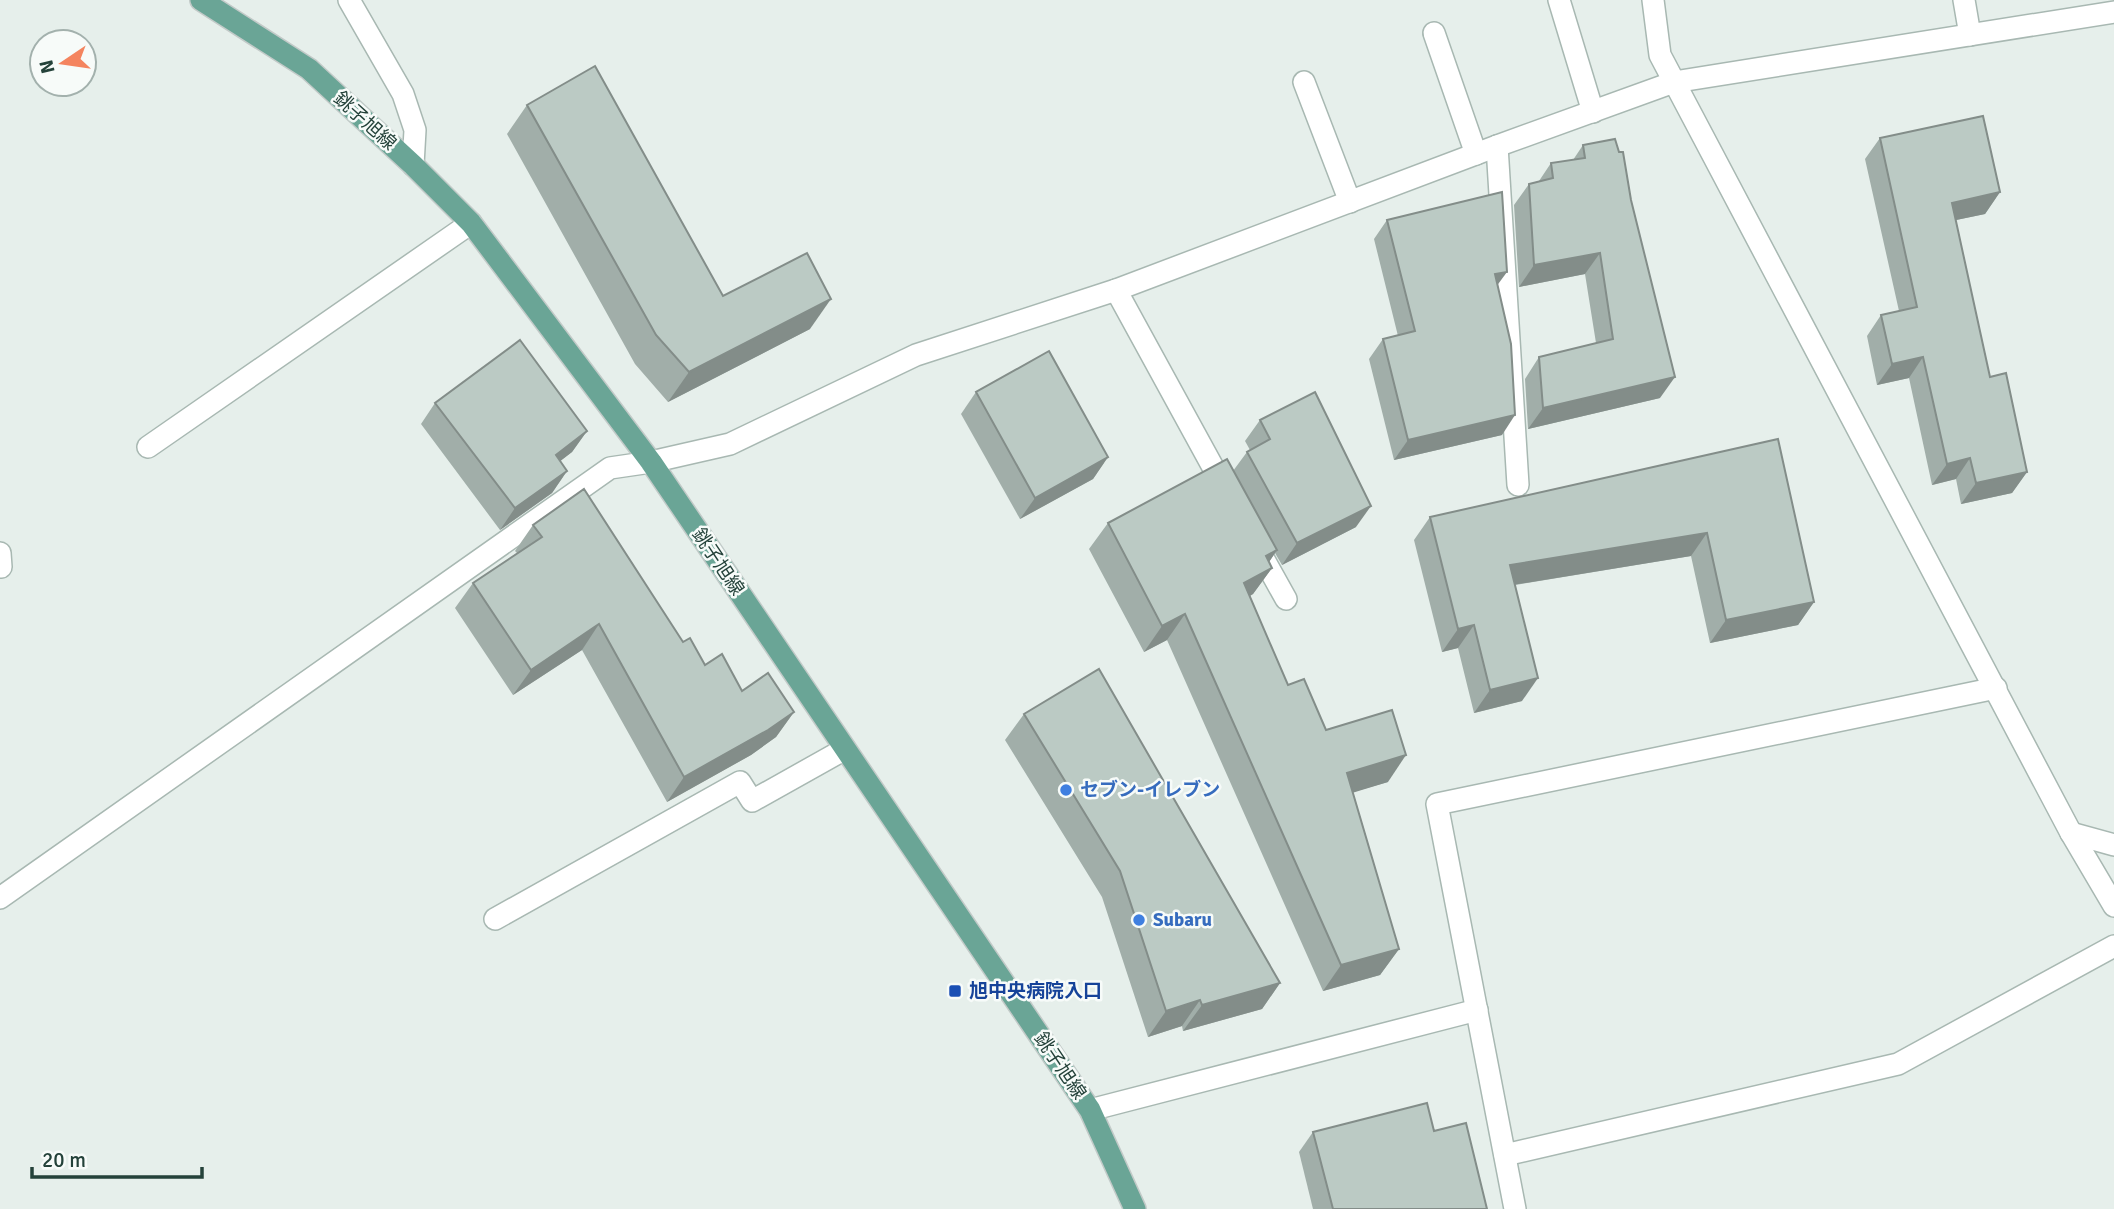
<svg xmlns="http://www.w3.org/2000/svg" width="2114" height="1209" viewBox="0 0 2114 1209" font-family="Signika,'Noto Sans JP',sans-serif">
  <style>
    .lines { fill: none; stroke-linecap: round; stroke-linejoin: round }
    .service-casing { stroke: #a8b8b2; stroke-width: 24 }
    .minor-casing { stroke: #a8b8b2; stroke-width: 24 }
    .primary-casing { stroke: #c2cac8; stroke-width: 24 }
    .service { stroke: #fff; stroke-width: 21 }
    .minor { stroke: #fff; stroke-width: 21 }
    .primary { stroke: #6aa596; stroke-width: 21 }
    .wall { fill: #a1aea9 }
    .shaded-wall { fill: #838d89 }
    .building { fill: #bbcac4; stroke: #838d89; stroke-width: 2 }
    .shop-dot { fill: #3f7fe0; stroke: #f7fbf9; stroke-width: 2.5 }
    .transit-dot { fill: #1a4fb4; stroke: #f7fbf9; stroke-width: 2.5 }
    .labels { text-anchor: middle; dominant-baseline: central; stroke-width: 5; stroke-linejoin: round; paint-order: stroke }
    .street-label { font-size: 19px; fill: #24423a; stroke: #f7fbf9 }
    .shop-label { font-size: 19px; font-weight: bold; fill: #366cbe; stroke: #f7fbf9; text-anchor: start }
    .transit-label { font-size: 19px; font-weight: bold; fill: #164399; stroke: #f7fbf9; text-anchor: start }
  </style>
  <rect width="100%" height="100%" fill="#e6efeb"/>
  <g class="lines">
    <defs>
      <g id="service">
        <path d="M 1559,0 L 1593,112"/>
        <path d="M 1964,0 L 1970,35"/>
        <path d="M 1434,33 L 1476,154"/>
        <path d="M 1304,82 L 1350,202"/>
        <path d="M 495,919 L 740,782 L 752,801 L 845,749"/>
      </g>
      <g id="minor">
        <path d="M 349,0 L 403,94 L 415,130 L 413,165"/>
        <path d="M 1653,0 L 1660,55 L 2071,833 L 2114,906"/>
        <path d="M 1497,146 L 1518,485"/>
        <path d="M 1116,290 L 1226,491"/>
        <path d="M 148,447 L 471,223"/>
        <path d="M 1257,547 L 1286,599"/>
        <path d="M 0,553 L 1,567 L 0,567"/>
        <path d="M 2071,833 L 2114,845"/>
        <path d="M 0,898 L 610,468 L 651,462 L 730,444 L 916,355 L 1116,290 L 1497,146 L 1674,82 L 2114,12"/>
        <path d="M 1090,1110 L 1477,1010"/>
        <path d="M 1505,1155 L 1898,1064 L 2114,946"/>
        <path d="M 1515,1209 L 1437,804 L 1996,688"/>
      </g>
      <path id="primary" d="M 201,0 L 309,69 L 413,165 L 471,223 L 651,462 L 1090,1110 L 1135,1209"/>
    </defs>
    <use href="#service" class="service-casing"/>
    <use href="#minor" class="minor-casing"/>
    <use href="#primary" class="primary-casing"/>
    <use href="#service" class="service"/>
    <use href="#minor" class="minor"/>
    <use href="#primary" class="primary"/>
  </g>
  <g class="wall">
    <path d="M 527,105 L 723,296 L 810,329 L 668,402 L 635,364 L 507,134 Z"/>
    <path d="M 1880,138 L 2000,192 L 1985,214 L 1956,220 L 1990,377 L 2027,472 L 2012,493 L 1961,504 L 1956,479 L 1932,485 L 1909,378 L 1877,385 L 1867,336 L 1881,315 L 1899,311 L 1865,159 Z"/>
    <path d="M 1583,145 L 1660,398 L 1528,429 L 1525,379 L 1539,357 L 1596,343 L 1585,274 L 1519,287 L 1514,205 L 1529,184 L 1539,181 L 1551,163 L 1573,160 Z"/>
    <path d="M 1387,220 L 1497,285 L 1502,435 L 1394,460 L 1369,359 L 1383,339 L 1398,336 L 1374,239 Z"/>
    <path d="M 976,392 L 1108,457 L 1093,479 L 1020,519 L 961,414 Z"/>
    <path d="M 435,403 L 587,431 L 572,452 L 560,461 L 567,471 L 552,493 L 500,530 L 421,424 Z"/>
    <path d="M 1260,420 L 1356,527 L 1282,565 L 1275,553 L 1269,562 L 1272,568 L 1253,594 L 1250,596 L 1288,685 L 1326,730 L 1388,782 L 1353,792 L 1399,949 L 1380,975 L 1323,991 L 1167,640 L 1144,652 L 1089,549 L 1108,523 L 1233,471 L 1247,452 L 1250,450 L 1245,441 Z"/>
    <path d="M 1778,439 L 1814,602 L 1798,625 L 1710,643 L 1691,556 L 1515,585 L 1522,701 L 1474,713 L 1458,648 L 1442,652 L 1414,540 L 1430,517 Z"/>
    <path d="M 533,525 L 683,642 L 705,665 L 742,691 L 794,712 L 776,737 L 751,755 L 667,802 L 582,650 L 513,695 L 455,608 L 473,583 L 517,553 L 515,551 Z"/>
    <path d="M 1024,714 L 1280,983 L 1262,1009 L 1183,1031 L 1182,1026 L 1148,1037 L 1102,897 L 1005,740 Z"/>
    <path d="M 1434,1131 L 1487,1209 L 1313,1209 L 1299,1152 L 1313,1132 Z"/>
  </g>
  <g class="shaded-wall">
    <path d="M 2000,192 L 1985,214 L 1937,224 L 1952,203 Z"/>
    <path d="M 1600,253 L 1585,274 L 1519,287 L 1534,265 Z"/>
    <path d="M 1507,272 L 1493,291 L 1495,274 Z"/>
    <path d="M 831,299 L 810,329 L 668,402 L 689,372 Z"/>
    <path d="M 1923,357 L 1909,378 L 1877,385 L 1892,364 Z"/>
    <path d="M 1675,377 L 1660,398 L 1528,429 L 1543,408 Z"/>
    <path d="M 1515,415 L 1502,435 L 1394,460 L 1408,440 Z"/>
    <path d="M 587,431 L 572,452 L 541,476 L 556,455 Z"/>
    <path d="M 1108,457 L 1093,479 L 1020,519 L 1035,498 Z"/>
    <path d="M 1970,458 L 1956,479 L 1932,485 L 1947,464 Z"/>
    <path d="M 567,471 L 552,493 L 500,530 L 515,508 Z"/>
    <path d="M 2027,472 L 2012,493 L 1961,504 L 1976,483 Z"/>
    <path d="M 1371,506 L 1356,527 L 1282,565 L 1297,543 Z"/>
    <path d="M 1707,533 L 1691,556 L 1494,588 L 1510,565 Z"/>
    <path d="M 1277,550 L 1261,574 L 1272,568 L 1253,594 L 1226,609 L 1244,583 L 1266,556 Z"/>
    <path d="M 1814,602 L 1798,625 L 1710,643 L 1726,620 Z"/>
    <path d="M 1185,614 L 1167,640 L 1144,652 L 1162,626 Z"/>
    <path d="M 599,624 L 582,650 L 513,695 L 531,670 Z"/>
    <path d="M 1474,625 L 1458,648 L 1442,652 L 1458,629 Z"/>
    <path d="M 1538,678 L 1522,701 L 1474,713 L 1490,690 Z"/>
    <path d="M 794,712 L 776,737 L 751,755 L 667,802 L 684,777 Z"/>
    <path d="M 1406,755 L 1388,782 L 1329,800 L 1347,773 Z"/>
    <path d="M 1399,949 L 1380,975 L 1323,991 L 1341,965 Z"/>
    <path d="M 1280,983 L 1262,1009 L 1183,1031 L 1202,1005 Z"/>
    <path d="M 1200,1000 L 1182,1026 L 1148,1037 L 1166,1011 Z"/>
  </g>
  <g class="building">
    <path d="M 595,66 L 723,296 L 807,253 L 831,299 L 689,372 L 656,335 L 527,105 Z"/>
    <path d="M 1983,116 L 2000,192 L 1952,203 L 1990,377 L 2006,373 L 2027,472 L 1976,483 L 1970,458 L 1947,464 L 1923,357 L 1892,364 L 1881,315 L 1917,307 L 1880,138 Z"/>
    <path d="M 1615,139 L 1619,152 L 1623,152 L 1631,200 L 1675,377 L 1543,408 L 1539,357 L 1613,339 L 1600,253 L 1534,265 L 1529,184 L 1553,178 L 1551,163 L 1585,158 L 1583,145 Z"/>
    <path d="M 1502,192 L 1507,272 L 1495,274 L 1511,344 L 1515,415 L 1408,440 L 1383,339 L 1415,331 L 1387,220 Z"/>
    <path d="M 520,340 L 587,431 L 556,455 L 567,471 L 515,508 L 435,403 Z"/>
    <path d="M 1049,351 L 1108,457 L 1035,498 L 976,392 Z"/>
    <path d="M 1315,392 L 1371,506 L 1297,543 L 1247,452 L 1270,439 L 1260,420 Z"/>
    <path d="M 1778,439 L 1814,602 L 1726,620 L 1707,533 L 1510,565 L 1538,678 L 1490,690 L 1474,625 L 1458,629 L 1430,517 Z"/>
    <path d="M 1227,459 L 1277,550 L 1266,556 L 1272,568 L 1244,583 L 1288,685 L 1304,679 L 1326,730 L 1392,710 L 1406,755 L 1347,773 L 1399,949 L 1341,965 L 1185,614 L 1162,626 L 1108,523 Z"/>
    <path d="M 584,489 L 683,642 L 690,638 L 705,665 L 722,654 L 742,691 L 768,673 L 794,712 L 768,730 L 684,777 L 599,624 L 531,670 L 473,583 L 542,537 L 533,525 Z"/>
    <path d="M 1099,669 L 1280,983 L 1202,1005 L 1200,1000 L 1166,1011 L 1120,871 L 1024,714 Z"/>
    <path d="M 1427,1103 L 1434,1131 L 1466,1123 L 1487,1209 L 1333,1209 L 1313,1132 Z"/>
  </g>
  <g class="shop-dot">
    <circle cx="1066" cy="790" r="7"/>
    <circle cx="1139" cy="920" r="7"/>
  </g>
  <rect class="transit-dot" x="948" y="984" width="14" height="14" rx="3.5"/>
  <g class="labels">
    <g class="street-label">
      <text transform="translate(365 121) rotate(42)">銚子旭線</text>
      <text transform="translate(718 562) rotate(56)">銚子旭線</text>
      <text transform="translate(1060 1066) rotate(56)">銚子旭線</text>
    </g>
    <g class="shop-label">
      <text x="1080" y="790">セブン-イレブン</text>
      <text x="1153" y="920">Subaru</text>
    </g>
    <g class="transit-label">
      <text x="969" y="991">旭中央病院入口</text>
    </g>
  </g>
  <g transform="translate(63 63) rotate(257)"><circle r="33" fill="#f7fbf9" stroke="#a3b1ad" stroke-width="2"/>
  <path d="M0-5L12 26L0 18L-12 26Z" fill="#f4845f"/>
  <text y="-10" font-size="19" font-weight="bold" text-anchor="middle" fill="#24423a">N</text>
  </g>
  <path d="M32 1167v10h170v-10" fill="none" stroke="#24423a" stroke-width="3.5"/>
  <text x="42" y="1167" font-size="21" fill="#24423a" stroke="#f7fbf9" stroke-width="5" paint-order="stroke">20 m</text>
</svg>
